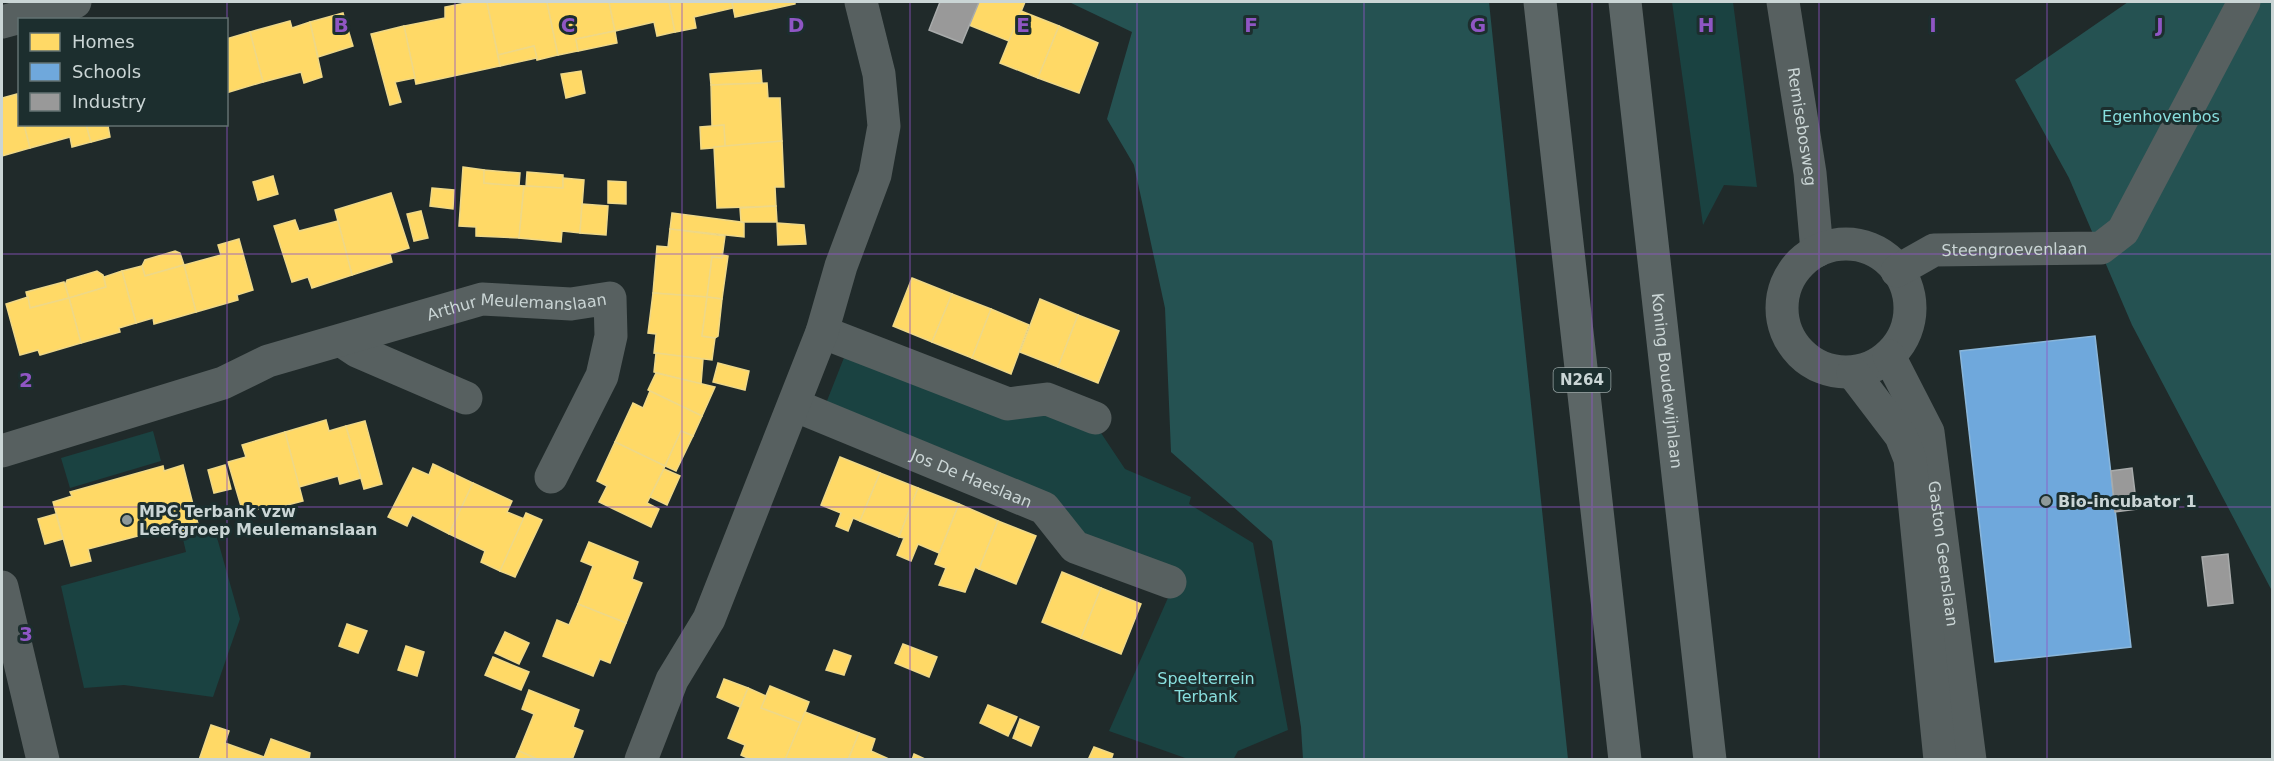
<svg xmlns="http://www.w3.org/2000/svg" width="2274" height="761" viewBox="0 0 2274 761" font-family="'DejaVu Sans',sans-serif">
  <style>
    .green { fill: #1a4241 }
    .forest { fill: #255252 }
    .homes { fill: #ffd966; stroke: #efd887; stroke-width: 1.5 }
    .schools { fill: #6fa8dc; stroke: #8ab6da; stroke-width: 1.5 }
    .industry { fill: #999; stroke: #a8abab; stroke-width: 1.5 }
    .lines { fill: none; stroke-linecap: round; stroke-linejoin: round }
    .street { stroke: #576060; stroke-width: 33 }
    .highway { stroke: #5c6666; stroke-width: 33 }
    .grid { fill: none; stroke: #8f56c4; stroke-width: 1.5; stroke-opacity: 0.55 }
    .poi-dot { fill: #8e9999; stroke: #1c2e2e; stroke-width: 2 }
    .labels { text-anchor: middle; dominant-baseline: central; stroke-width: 6; stroke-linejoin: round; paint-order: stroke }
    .shield { fill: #1c2e2e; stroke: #96a3a3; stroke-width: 1.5 }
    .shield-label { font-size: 15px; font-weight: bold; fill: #cad5d5 }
    .park-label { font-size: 16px; fill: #88dfde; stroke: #1c2e2e }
    .street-label { font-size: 16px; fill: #cad5d5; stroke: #1c2e2e }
    .poi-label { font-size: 16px; font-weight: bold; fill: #cad5d5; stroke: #1c2e2e; text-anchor: start }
    .grid-label { font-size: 20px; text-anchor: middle; font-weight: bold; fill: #8f56c4; stroke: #1c2e2e; stroke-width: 6; stroke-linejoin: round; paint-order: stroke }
  </style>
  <rect width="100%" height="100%" fill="#202a2a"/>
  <g class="green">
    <path d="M 1672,2 L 1733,2 L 1757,187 L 1724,185 L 1703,225 Z"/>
    <path d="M 849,345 L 1093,421 L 1125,469 L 1191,497 L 1189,504 L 1253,543 L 1288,730 L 1238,751 L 1233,760 L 1188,759 L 1109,731 L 1175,582 L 823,411 Z"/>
    <path d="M 153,431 L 161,461 L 70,488 L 61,458 Z"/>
    <path d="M 214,527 L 240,619 L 213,697 L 124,685 L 84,688 L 61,586 L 186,552 L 183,539 Z"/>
  </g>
  <g class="forest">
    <path d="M 1069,2 L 1489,2 L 1568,759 L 1303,759 L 1301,727 L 1272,541 L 1171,452 L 1165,308 L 1134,165 L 1107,119 L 1132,32 Z"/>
    <path d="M 2128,2 L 2272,2 L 2272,591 L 2132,325 L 2069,178 L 2015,80 Z"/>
  </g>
  <g class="homes">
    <path d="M 471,2 L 487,2 L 500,66 L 416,84 L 404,26 L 445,18 L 445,7 Z"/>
    <path d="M 487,2 L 547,2 L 558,55 L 537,60 L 534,46 L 498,55 Z"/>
    <path d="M 547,2 L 609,2 L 615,31 L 576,39 L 578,51 L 558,55 Z"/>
    <path d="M 609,2 L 669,2 L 675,32 L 657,36 L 654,22 L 615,31 Z"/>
    <path d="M 669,2 L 732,2 L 733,8 L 694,17 L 696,28 L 675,32 Z"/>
    <path d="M 732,2 L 795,2 L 795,4 L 735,17 Z"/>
    <path d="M 979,2 L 1025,2 L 1009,41 L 969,25 Z"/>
    <path d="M 1021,11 L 1059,26 L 1038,78 L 1000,63 Z"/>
    <path d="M 343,13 L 353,46 L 318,57 L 310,22 Z"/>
    <path d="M 290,21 L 292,28 L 310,22 L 322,77 L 304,83 L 301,72 L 263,82 L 250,32 Z"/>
    <path d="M 404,26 L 415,78 L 395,82 L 401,102 L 390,105 L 371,34 Z"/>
    <path d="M 1059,26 L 1098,43 L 1079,93 L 1038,78 Z"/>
    <path d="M 615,31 L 617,43 L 578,51 L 576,39 Z"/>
    <path d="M 250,32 L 263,82 L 226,93 L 226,39 Z"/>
    <path d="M 534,46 L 537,58 L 500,66 L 498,55 Z"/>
    <path d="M 761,70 L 762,83 L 711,85 L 710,74 Z"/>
    <path d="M 581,71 L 585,93 L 566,98 L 561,74 Z"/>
    <path d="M 767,83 L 768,98 L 780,98 L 782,141 L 725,147 L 724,125 L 712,126 L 711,85 Z"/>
    <path d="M 17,94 L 20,124 L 24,124 L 30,148 L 2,156 L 2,98 Z"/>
    <path d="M 24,124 L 86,124 L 91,142 L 72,147 L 70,137 L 30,148 Z"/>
    <path d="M 86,124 L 112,124 L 108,126 L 110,137 L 91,142 Z"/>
    <path d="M 724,125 L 725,147 L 701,149 L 700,127 Z"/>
    <path d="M 782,141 L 784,187 L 775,187 L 776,206 L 717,208 L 714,147 Z"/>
    <path d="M 463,167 L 484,170 L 484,183 L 524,186 L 519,238 L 476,236 L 476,227 L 459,226 Z"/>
    <path d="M 484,170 L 520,173 L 519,186 L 484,183 Z"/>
    <path d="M 527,172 L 563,175 L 563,188 L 526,186 Z"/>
    <path d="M 273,176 L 278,194 L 258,200 L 253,182 Z"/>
    <path d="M 563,178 L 584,180 L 580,233 L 562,231 L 561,242 L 519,238 L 524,186 L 563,188 Z"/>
    <path d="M 608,181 L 626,182 L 626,204 L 608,203 Z"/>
    <path d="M 432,188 L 454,190 L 453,209 L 430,206 Z"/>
    <path d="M 391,193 L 409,248 L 390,254 L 392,262 L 352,275 L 335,210 Z"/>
    <path d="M 582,204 L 608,206 L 606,235 L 580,233 Z"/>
    <path d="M 776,206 L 777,222 L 741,222 L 740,208 Z"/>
    <path d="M 421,211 L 428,238 L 414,241 L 407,214 Z"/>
    <path d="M 672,213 L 741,222 L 744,223 L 744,237 L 670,229 Z"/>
    <path d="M 295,220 L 299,231 L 338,221 L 352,275 L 312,288 L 308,277 L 292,282 L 274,226 Z"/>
    <path d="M 777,223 L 804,225 L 806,244 L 778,245 Z"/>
    <path d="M 670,229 L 725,236 L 722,258 L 712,257 L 707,297 L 653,293 L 657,246 L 668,247 Z"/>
    <path d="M 239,239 L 253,290 L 237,295 L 238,300 L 196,312 L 184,265 L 221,255 L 218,245 Z"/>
    <path d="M 175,251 L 180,253 L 184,265 L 145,276 L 142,266 L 145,260 Z"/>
    <path d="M 723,255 L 728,256 L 722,299 L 707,297 L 712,257 L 722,258 Z"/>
    <path d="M 184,265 L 196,312 L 154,324 L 153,318 L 136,323 L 122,271 L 142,266 L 145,276 Z"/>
    <path d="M 97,271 L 103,275 L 106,287 L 69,298 L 65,285 L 67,280 Z"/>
    <path d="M 122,271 L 136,323 L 119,328 L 120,332 L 81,343 L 69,298 L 106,287 L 104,277 Z"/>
    <path d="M 912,278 L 952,294 L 932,342 L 893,326 Z"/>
    <path d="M 64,282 L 69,298 L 30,308 L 26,292 Z"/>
    <path d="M 653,293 L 707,297 L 702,336 L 715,338 L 712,360 L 654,353 L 656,334 L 648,333 Z"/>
    <path d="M 952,294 L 991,309 L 972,358 L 932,342 Z"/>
    <path d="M 28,297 L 30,308 L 69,298 L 81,343 L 40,355 L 38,350 L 20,355 L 6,304 Z"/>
    <path d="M 707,297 L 722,299 L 718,336 L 715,338 L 702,336 Z"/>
    <path d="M 1040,299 L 1078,315 L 1058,367 L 1020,352 Z"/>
    <path d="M 991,309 L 1029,325 L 1011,374 L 972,358 Z"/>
    <path d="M 1078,315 L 1119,331 L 1098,383 L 1058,367 Z"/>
    <path d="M 656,353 L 703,359 L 701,384 L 654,372 Z"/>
    <path d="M 718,363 L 749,371 L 745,390 L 713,382 Z"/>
    <path d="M 656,373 L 715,387 L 702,416 L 648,390 Z"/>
    <path d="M 650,391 L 702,416 L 693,436 L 681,431 L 665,466 L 615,442 L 633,403 L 643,408 Z"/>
    <path d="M 326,420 L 329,431 L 346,426 L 361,478 L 340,484 L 338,476 L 299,487 L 285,432 Z"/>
    <path d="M 365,421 L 382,484 L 364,489 L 346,426 Z"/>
    <path d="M 681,431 L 693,436 L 676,471 L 665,466 Z"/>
    <path d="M 285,432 L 303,501 L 268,510 L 267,507 L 243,513 L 228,462 L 246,457 L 242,445 Z"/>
    <path d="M 615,442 L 665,466 L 647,503 L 659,509 L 651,527 L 599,502 L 607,486 L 597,481 Z"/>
    <path d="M 840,457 L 880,473 L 860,521 L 853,518 L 848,531 L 836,526 L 841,513 L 821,505 Z"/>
    <path d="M 433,464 L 473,483 L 449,534 L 412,515 L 407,526 L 388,517 L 413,468 L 429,475 Z"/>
    <path d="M 183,465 L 200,532 L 179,537 L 176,526 L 88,549 L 91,561 L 71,566 L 53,502 L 72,496 L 70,492 L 163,466 L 164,471 Z"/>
    <path d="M 225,465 L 231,489 L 214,493 L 208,470 Z"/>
    <path d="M 664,469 L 680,476 L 667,505 L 650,497 Z"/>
    <path d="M 880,473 L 918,488 L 899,537 L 860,521 Z"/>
    <path d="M 473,483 L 512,501 L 507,512 L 524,519 L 500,571 L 481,562 L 485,551 L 449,534 Z"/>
    <path d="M 918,488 L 959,504 L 939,553 L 918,544 L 911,561 L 897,555 L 904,538 L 899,537 Z"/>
    <path d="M 959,504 L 998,521 L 979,569 L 975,567 L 965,592 L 939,585 L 946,568 L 935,564 Z"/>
    <path d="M 526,513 L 542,520 L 515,577 L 500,571 Z"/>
    <path d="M 56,514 L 63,539 L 45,544 L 38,519 Z"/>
    <path d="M 998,521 L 1036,536 L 1016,584 L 979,569 Z"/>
    <path d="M 589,542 L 638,562 L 632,579 L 642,583 L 626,623 L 578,604 L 593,566 L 581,561 Z"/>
    <path d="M 1062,572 L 1101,588 L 1081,638 L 1042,622 Z"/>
    <path d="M 1101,588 L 1141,604 L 1121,654 L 1081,638 Z"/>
    <path d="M 578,604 L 626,623 L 610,663 L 600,659 L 593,676 L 543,656 L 557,620 L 569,625 Z"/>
    <path d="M 347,624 L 367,631 L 358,653 L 339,646 Z"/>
    <path d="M 505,632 L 529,643 L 519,664 L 495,653 Z"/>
    <path d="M 903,644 L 937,657 L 929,677 L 895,663 Z"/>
    <path d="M 406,646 L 424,652 L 417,676 L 398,670 Z"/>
    <path d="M 834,650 L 851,656 L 844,675 L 826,670 Z"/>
    <path d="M 493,657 L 529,672 L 521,690 L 485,675 Z"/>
    <path d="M 724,679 L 748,688 L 740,707 L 717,697 Z"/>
    <path d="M 770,686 L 809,702 L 801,723 L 761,708 Z"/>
    <path d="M 748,688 L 766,696 L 761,708 L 801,723 L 785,760 L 752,760 L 741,755 L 745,745 L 728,738 Z"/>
    <path d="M 529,690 L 579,710 L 573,727 L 583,731 L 572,760 L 539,760 L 519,751 L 534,714 L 522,709 Z"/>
    <path d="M 988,705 L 1017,717 L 1008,736 L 980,723 Z"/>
    <path d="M 805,712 L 859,733 L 848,760 L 785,760 Z"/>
    <path d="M 1020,719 L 1039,727 L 1031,746 L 1013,738 Z"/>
    <path d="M 211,725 L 229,731 L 225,743 L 264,757 L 263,760 L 199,760 Z"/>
    <path d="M 859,733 L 875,739 L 871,751 L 891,760 L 848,760 Z"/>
    <path d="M 271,739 L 310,753 L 309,760 L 263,760 Z"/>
    <path d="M 1094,747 L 1113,754 L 1111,760 L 1088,760 Z"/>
    <path d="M 519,751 L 539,760 L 515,760 Z"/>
    <path d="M 914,754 L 927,760 L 912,760 Z"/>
  </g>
  <path class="schools" d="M 2095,336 L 2131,647 L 1995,662 L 1960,351 Z"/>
  <g class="industry">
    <path d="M 940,2 L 979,2 L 962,43 L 929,30 Z"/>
    <path d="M 2132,468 L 2137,509 L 2115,512 L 2111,471 Z"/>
    <path d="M 2228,554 L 2233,603 L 2208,606 L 2202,557 Z"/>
  </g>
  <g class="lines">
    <g class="street">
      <path id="s1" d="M 1783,2 L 1810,173 L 1817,251"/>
      <path d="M 2,22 L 75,2"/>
      <circle cx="1846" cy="308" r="64"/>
      <path id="s2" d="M 1897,271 L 1934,250 L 2101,248 L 2123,231 L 2244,2"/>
      <path d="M 822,332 L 1008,404 L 1047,399 L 1095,418"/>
      <path d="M 342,341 L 357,351 L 466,398"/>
      <path id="s3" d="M 1889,356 L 1928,432 L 1970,760"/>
      <path d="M 1853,373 L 1901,436 L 1910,459 L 1940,760"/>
      <path id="s4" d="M 794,405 L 1044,508 L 1075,547 L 1170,582"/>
      <path id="s5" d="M 2,451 L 223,383 L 268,361 L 482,299 L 571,304 L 610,298 L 611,336 L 602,376 L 551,477"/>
      <path d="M 2,587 L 43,760"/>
      <path d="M 641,760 L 672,680 L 709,619 L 822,332 L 841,266 L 875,175 L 884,126 L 879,74 L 861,2"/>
    </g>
    <g class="highway">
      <path d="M 1540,2 L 1625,760"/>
      <path id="s6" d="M 1625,2 L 1710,760"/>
    </g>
  </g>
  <path class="grid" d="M 227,2 L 227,760M 455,2 L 455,760M 682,2 L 682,760M 910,2 L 910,760M 1137,2 L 1137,760M 1364,2 L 1364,760M 1592,2 L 1592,760M 1819,2 L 1819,760M 2047,2 L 2047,760M 2,254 L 2272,254M 2,507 L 2272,507"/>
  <g class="poi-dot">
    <circle cx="2046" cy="501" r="6"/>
    <circle cx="127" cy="520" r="6"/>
  </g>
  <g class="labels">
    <rect class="shield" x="1553.5" y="368" width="57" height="24" rx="4.5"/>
    <g class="shield-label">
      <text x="1582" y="380">N264</text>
    </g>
    <g class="park-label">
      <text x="2161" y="116">Egenhovenbos</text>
      <text x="1206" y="678">Speelterrein<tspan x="1206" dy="18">Terbank</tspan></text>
    </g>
    <g class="street-label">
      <text stroke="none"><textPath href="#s1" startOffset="126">Remisebosweg</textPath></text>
      <text stroke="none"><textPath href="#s2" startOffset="123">Steengroevenlaan</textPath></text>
      <text stroke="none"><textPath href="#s5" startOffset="538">Arthur Meulemanslaan</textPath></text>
      <text stroke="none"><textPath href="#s6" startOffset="381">Koning Boudewijnlaan</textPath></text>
      <text stroke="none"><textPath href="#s4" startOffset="192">Jos De Haeslaan</textPath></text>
      <text stroke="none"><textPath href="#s3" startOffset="208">Gaston Geenslaan</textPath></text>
    </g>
    <g class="poi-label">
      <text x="2058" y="501">Bio-incubator 1</text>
      <text x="139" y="511">MPC Terbank vzw<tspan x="139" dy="18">Leefgroep Meulemanslaan</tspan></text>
    </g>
  </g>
  <g class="grid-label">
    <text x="341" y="32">B</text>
    <text x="568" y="32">C</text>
    <text x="796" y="32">D</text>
    <text x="1023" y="32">E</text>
    <text x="1251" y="32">F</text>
    <text x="1478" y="32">G</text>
    <text x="1706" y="32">H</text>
    <text x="1933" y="32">I</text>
    <text x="2160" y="32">J</text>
    <text x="26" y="387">2</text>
    <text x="26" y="641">3</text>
  </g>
  <rect width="2274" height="761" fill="none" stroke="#cad5d5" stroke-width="6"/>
  <rect x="18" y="18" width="210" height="108" fill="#1c2e2e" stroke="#627171" stroke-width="1.5"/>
  <rect x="30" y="33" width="30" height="18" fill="#ffd966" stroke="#627171" stroke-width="1.5"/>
  <text x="72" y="48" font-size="18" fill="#cad5d5">Homes</text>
  <rect x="30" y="63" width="30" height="18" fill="#6fa8dc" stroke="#627171" stroke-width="1.5"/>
  <text x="72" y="78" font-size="18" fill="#cad5d5">Schools</text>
  <rect x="30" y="93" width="30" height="18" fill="#999999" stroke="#627171" stroke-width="1.5"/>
  <text x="72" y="108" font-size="18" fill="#cad5d5">Industry</text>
</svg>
